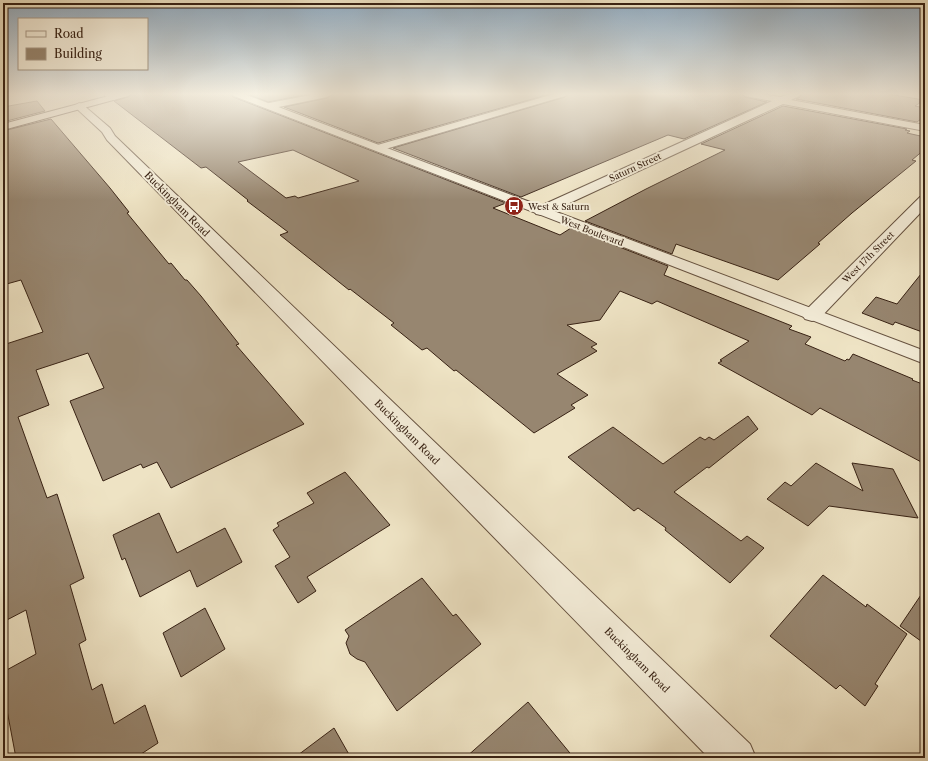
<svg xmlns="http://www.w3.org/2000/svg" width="928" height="761" viewBox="0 0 928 761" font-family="'Libre Caslon Text',serif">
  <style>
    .building { fill: #978670; stroke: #382214; fill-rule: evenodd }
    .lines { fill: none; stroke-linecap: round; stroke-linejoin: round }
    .minor-casing { stroke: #665240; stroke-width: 2 }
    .tertiary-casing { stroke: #665240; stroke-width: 2 }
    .secondary-casing { stroke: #382214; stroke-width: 2 }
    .minor { fill: #f4edd9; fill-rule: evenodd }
    .tertiary { fill: #f4edd9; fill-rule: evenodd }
    .secondary { fill: #f4edd9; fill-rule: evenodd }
    .labels { text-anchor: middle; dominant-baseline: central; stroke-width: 4; stroke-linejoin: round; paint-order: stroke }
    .far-street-label { font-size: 9px; fill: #382214; stroke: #f4edd9 }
    .far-poi-label { font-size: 9px; fill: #382214; stroke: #f4edd9; text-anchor: start }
    .street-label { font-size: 10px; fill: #382214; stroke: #f4edd9 }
  </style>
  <rect width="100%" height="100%" fill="#eee3c4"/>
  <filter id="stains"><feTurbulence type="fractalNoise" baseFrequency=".005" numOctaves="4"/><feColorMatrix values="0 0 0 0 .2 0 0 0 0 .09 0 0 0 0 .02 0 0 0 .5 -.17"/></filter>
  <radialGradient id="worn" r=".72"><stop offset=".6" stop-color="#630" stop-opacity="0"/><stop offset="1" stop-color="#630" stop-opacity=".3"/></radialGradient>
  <g class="building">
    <path d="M 132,94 L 231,94 L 233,97 L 506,203 L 493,208 L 560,235 L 571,228 L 668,266 L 664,275 L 792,326 L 789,329 L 811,337 L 805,344 L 845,361 L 847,359 L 849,360 L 853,354 L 913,379 L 912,380 L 925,385 L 925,464 L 820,408 L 812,415 L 718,363 L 722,361 L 720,360 L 749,341 L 657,301 L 652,304 L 620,291 L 600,320 L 567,325 L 597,344 L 591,347 L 597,351 L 557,374 L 588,395 L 571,405 L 575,408 L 534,433 L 456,370 L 454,371 L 427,348 L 422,350 L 391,325 L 394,323 L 350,289 L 349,290 L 280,235 L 288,232 L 247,201 L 248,200 L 206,167 L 201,168 L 114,101 L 128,97 ZM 293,150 L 359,181 L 298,198 L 295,196 L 286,198 L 238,162 Z"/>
    <path d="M 247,94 L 310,94 L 268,102 Z"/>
    <path d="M 333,94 L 550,94 L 378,143 L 284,107 L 327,98 Z"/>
    <path d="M 568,94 L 742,94 L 745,97 L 767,102 L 684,139 L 668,135 L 521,197 L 393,148 L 565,97 Z"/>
    <path d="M 801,94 L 888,94 L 924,100 L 915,106 L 925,108 L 925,116 L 917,122 L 796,99 L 800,97 Z"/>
    <path d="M 37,101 L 45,111 L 3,122 L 3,107 Z"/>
    <path d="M 783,106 L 907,129 L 905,130 L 910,131 L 907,133 L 925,137 L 925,149 L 912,160 L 916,161 L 852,213 L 818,243 L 820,244 L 778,280 L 676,244 L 672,254 L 585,221 L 646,189 L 725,150 L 701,144 Z"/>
    <path d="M 51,119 L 110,188 L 129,212 L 127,213 L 169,264 L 171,263 L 185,280 L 187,280 L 201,296 L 239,344 L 236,345 L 304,424 L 171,488 L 157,462 L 143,468 L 141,464 L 103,481 L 70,401 L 104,388 L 88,353 L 36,370 L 49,405 L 18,417 L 47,498 L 57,494 L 84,578 L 70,585 L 86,640 L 79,644 L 92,690 L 102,684 L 114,724 L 145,705 L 158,743 L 135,758 L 16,758 L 3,689 L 3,672 L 36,654 L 26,610 L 3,622 L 3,345 L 43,332 L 21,280 L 3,285 L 3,131 Z"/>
    <path d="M 925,269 L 925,333 L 895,322 L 893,325 L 862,313 L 876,297 L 897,304 Z"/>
    <path d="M 748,416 L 758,429 L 709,468 L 707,467 L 674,492 L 741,541 L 747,536 L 764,548 L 730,583 L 665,530 L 666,528 L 638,508 L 634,511 L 568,457 L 613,427 L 663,464 L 700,437 L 705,440 L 709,437 L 714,440 Z"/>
    <path d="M 816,463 L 863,491 L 852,463 L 893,469 L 918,518 L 829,506 L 808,526 L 767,499 L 785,482 L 791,486 Z"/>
    <path d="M 345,472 L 390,525 L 307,577 L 316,591 L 298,603 L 275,566 L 290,557 L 273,530 L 279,526 L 277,523 L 314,503 L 307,493 Z"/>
    <path d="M 159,513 L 177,553 L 225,528 L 242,562 L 197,587 L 190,570 L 140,597 L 125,558 L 122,560 L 113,535 Z"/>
    <path d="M 823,575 L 866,607 L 867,604 L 907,634 L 875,684 L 878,686 L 865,706 L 840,685 L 836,689 L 770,636 Z"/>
    <path d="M 422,578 L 453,616 L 456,614 L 481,644 L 397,711 L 365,662 L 357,659 L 350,654 L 346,643 L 349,636 L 345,630 Z"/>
    <path d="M 925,589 L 925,644 L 900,626 Z"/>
    <path d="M 205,608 L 225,649 L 181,677 L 163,633 Z"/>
    <path d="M 528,702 L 574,758 L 465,758 Z"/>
    <path d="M 334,728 L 351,758 L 294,758 Z"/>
  </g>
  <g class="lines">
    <defs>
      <g id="minor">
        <path d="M 104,94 L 114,94 L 119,97 L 114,100 L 105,96 Z"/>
        <path d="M 316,94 L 332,94 L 327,97 L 269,109 L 264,106 L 269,103 Z"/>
        <path d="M 554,94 L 567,94 L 565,96 L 382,150 L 374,150 L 372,148 L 374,146 Z"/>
        <path d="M 743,94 L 760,94 L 781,97 L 789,94 L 800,94 L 799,96 L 791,100 L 925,125 L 925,131 L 783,104 L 546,214 L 541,215 L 536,214 L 534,211 L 536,208 L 772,101 L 745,96 Z"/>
        <path d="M 79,103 L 82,104 L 110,128 L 115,136 L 750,744 L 756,758 L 709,758 L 107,140 L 102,132 L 76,108 L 74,106 Z"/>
        <path d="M 925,196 L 925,208 L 819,319 L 812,321 L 805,319 L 802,315 L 805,311 L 920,197 Z"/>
      </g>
      <path id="tertiary" d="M 232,94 L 244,94 L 925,351 L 925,364 L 234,96 Z"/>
      <path id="secondary" d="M 116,94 L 130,94 L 128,96 L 3,130 L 3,124 Z"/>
    </defs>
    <use href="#minor" class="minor-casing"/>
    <use href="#tertiary" class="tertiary-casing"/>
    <use href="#secondary" class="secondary-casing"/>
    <use href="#minor" class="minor"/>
    <use href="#tertiary" class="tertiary"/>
    <use href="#secondary" class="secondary"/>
  </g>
  <linearGradient id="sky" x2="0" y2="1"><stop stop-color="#91acc2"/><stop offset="0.47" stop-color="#f7f2e4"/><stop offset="1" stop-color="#f7f2e4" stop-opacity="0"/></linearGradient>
  <rect width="928" height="200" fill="url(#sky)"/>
  <defs>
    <symbol id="bus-disc" viewBox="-11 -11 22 22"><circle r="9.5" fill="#8f2418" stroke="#f4edd9"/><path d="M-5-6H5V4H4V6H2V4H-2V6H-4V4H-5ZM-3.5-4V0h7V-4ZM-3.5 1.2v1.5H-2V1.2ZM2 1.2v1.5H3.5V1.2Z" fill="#fff"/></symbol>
  </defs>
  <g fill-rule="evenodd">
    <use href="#bus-disc" x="503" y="195" width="22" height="22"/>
  </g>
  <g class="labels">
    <g class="far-street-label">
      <text transform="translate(635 167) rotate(-25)">Saturn Street</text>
      <text transform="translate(592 231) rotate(21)">West Boulevard</text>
      <text transform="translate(868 257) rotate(-45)">West 17th Street</text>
    </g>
    <g class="far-poi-label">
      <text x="528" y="206">West &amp; Saturn</text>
    </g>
    <g class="street-label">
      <text transform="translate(177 204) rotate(45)">Buckingham Road</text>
      <text transform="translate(407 432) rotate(45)">Buckingham Road</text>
      <text transform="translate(637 660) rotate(45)">Buckingham Road</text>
    </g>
  </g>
  <rect width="928" height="761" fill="none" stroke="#eee3c4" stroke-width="16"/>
  <rect x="4" y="4" width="920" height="753" fill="none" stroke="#382214" stroke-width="2"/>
  <rect x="8" y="8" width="912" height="745" fill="none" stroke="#382214"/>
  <rect x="18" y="18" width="130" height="52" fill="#f4edd9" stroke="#a99c8a"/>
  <rect x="26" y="31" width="20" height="6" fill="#f4edd9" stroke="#a99c8a"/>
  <text x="54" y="38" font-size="12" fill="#382214">Road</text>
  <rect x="26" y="48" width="20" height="12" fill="#978670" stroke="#a99c8a"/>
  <text x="54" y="58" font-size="12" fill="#382214">Building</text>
  <rect width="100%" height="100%" filter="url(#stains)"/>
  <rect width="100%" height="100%" fill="url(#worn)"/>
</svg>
